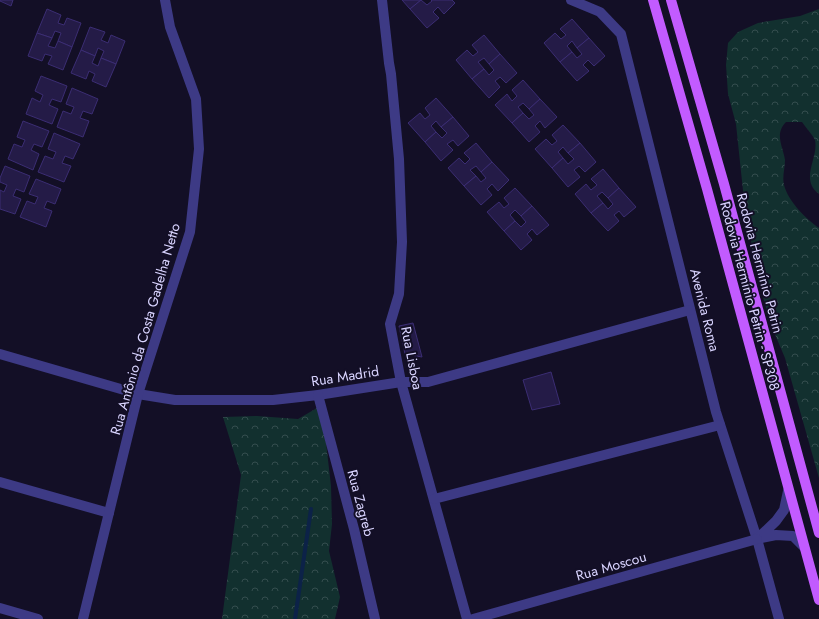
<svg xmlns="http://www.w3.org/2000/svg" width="819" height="619" viewBox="0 0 819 619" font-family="Jost,sans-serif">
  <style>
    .forest { fill: url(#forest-crowns) }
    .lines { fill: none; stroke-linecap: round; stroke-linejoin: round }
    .stream { stroke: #0c2248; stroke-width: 4 }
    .building { fill: #241b47; stroke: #3b2d73 }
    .minor { stroke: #3d3a85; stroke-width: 10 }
    .major { stroke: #c25bff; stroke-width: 10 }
    .labels { text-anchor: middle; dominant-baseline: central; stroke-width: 4; stroke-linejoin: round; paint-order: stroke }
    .street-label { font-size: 14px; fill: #d9d4ff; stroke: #130f26 }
  </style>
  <defs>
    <pattern id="forest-crowns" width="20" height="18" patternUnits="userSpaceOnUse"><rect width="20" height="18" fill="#12302f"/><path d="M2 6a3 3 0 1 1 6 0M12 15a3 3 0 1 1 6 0" fill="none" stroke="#344d4e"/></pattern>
  </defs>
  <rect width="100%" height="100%" fill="#130f26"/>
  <g class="forest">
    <path d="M 819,9 L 819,194 C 799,179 819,158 815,140 C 812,134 806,128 802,122 L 786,122 C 774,134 783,146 785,160 C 785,168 782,177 784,185 C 788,201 806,219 819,228 L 819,478 L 785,358 L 771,325 L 757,276 L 744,200 L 736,124 L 728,94 L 726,65 L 728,43 L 738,32 L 758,23 L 800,16 Z"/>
    <path d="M 317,408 L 325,434 L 331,486 L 332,524 L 329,551 L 340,597 L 335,619 L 222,619 L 241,475 L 223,417 L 257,416 L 298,419 Z"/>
  </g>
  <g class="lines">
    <path class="stream" d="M 295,619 L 311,509"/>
  </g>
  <g class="building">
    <path d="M 0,0 L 13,0 L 11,6 L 0,1 Z"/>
    <path d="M 402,0 L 421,0 L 410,9 Z"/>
    <path d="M 421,0 L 427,5 L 432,1 L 431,0 L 452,0 L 455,3 L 444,14 L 438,7 L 433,12 L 439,18 L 427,28 L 410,9 Z"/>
    <path d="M 47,9 L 61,15 L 58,23 L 64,25 L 67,18 L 81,23 L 72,47 L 58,41 L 61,33 L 55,31 L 52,38 L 37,33 Z"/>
    <path d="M 572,19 L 589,38 L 577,48 L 572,41 L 567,46 L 572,52 L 560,62 L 544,43 L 555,33 L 561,39 L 566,35 L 560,29 Z"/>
    <path d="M 90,27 L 105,32 L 101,40 L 108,43 L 111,35 L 125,41 L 116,64 L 101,58 L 104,51 L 98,48 L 95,56 L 81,50 Z"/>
    <path d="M 37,33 L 52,38 L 48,46 L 55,48 L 58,41 L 72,47 L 63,70 L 48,64 L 52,56 L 45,54 L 42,61 L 28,56 Z"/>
    <path d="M 484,35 L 500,54 L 489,64 L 484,58 L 478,62 L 484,69 L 472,79 L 456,60 L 467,50 L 473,56 L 478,52 L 472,45 Z"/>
    <path d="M 589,38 L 605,56 L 594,66 L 588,60 L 583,65 L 589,71 L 577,81 L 560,62 L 572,52 L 577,58 L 582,54 L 577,48 Z"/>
    <path d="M 81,50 L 95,56 L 92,63 L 98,66 L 101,58 L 116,64 L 106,87 L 92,81 L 95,74 L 89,71 L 86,79 L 71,73 Z"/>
    <path d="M 500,54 L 517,73 L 506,83 L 500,77 L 495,81 L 500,87 L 489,98 L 472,79 L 484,69 L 489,75 L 494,70 L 489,64 Z"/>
    <path d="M 41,76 L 67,86 L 61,102 L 52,99 L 49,105 L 58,109 L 52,124 L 26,114 L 32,98 L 40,102 L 43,95 L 35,91 Z"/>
    <path d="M 523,80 L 540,99 L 529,109 L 523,103 L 518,107 L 523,113 L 512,123 L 495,105 L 507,94 L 512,101 L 517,96 L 512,90 Z"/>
    <path d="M 72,88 L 98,99 L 92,114 L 83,111 L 80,118 L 89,121 L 83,137 L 57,127 L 63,111 L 71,114 L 74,107 L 66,104 Z"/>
    <path d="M 436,98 L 453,117 L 441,127 L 436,121 L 431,126 L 436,132 L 425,142 L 408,123 L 420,113 L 425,119 L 430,115 L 425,108 Z"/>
    <path d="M 540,99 L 557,117 L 545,128 L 540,121 L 535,126 L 540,132 L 529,142 L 512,123 L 523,113 L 529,119 L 534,115 L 529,109 Z"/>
    <path d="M 453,117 L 469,136 L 458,146 L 453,140 L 447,144 L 453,150 L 441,161 L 425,142 L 436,132 L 442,138 L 447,133 L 441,127 Z"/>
    <path d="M 23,121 L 49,131 L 42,147 L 34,144 L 31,150 L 39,154 L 33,170 L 8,159 L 14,144 L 22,147 L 25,140 L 17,137 Z"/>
    <path d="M 563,125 L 580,143 L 568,153 L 563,147 L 558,152 L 563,158 L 552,168 L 535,149 L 546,139 L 552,145 L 557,141 L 552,135 Z"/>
    <path d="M 54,133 L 80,144 L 73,159 L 65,156 L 62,163 L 71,166 L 64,182 L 38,172 L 45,156 L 53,159 L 56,152 L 48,149 Z"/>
    <path d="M 476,143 L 492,162 L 481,172 L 476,166 L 470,170 L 476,176 L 464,186 L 448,168 L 459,158 L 465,164 L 470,159 L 464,153 Z"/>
    <path d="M 580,143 L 596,162 L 585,172 L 579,166 L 574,170 L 580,177 L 568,187 L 552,168 L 563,158 L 568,164 L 574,159 L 568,153 Z"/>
    <path d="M 492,162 L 509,180 L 498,191 L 492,184 L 487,189 L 492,195 L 481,205 L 464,186 L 476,176 L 481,182 L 486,178 L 481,172 Z"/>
    <path d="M 5,166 L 30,176 L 24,192 L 16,189 L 13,196 L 21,199 L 15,214 L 0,209 L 0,190 L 4,192 L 7,185 L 0,182 L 0,178 Z"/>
    <path d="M 603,169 L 619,188 L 608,198 L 602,192 L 597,196 L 603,203 L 591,213 L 575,194 L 586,184 L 591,190 L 597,185 L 591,179 Z"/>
    <path d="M 36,179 L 61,189 L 55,204 L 47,201 L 44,208 L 52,211 L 46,227 L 20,217 L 27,201 L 35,204 L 38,197 L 29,194 Z"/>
    <path d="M 515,188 L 532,206 L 521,216 L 515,210 L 510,215 L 515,221 L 504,231 L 487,212 L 499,202 L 504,208 L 509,204 L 504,198 Z"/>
    <path d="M 619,188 L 636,207 L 624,217 L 619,211 L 614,215 L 619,221 L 608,231 L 591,213 L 603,203 L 608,209 L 613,204 L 608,198 Z"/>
    <path d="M 532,206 L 549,225 L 537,235 L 532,229 L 527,234 L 532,240 L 521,250 L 504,231 L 515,221 L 521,227 L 526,222 L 521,216 Z"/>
    <path d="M 413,323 L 422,357 L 405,354 L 399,326 Z"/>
    <path d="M 551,372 L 560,404 L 532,410 L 523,380 Z"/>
  </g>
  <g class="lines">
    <g class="minor">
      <path d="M 382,0 L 389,63 L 391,74 L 399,159 L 402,242 L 399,294 L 390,324 L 401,382 L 467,619"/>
      <path d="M 571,0 L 600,12 L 621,34 L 716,412 L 757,539 L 779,619"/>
      <path d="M 0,354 L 138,394 L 175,400 L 273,400 L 318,395 L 401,382 L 428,382 L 690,310"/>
      <path d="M 318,395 L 354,529 L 375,619"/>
      <path d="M 0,482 L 109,513"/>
      <path d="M 788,491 L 784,510 L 776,521 L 757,539 L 776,535 L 793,536 L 804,547"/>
      <path d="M 434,499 L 720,425"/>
      <path d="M 0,608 L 38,619"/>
      <path d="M 83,619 L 138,394 L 190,232 L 199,149 L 196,99 L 170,27 L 165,0"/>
      <path d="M 473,619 L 757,539"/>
    </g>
    <g class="major">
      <path d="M 653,0 L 707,189 L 819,600"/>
      <path d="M 671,0 L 724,184 L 819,533"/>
    </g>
  </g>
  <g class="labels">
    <g class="street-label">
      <text transform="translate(760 263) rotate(75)">Rodovia Hermínio Petrin</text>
      <text transform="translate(750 296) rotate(75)">Rodovia Hermínio Petrin - SP308</text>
      <text transform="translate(705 310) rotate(76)">Avenida Roma</text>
      <text transform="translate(145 329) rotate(-74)">Rua Antônio da Costa Gadelha Netto</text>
      <text transform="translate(412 358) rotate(79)">Rua Lisboa</text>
      <text transform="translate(345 376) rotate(-9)">Rua Madrid</text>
      <text transform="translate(361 503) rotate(75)">Rua Zagreb</text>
      <text transform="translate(611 566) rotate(-16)">Rua Moscou</text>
    </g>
  </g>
</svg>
